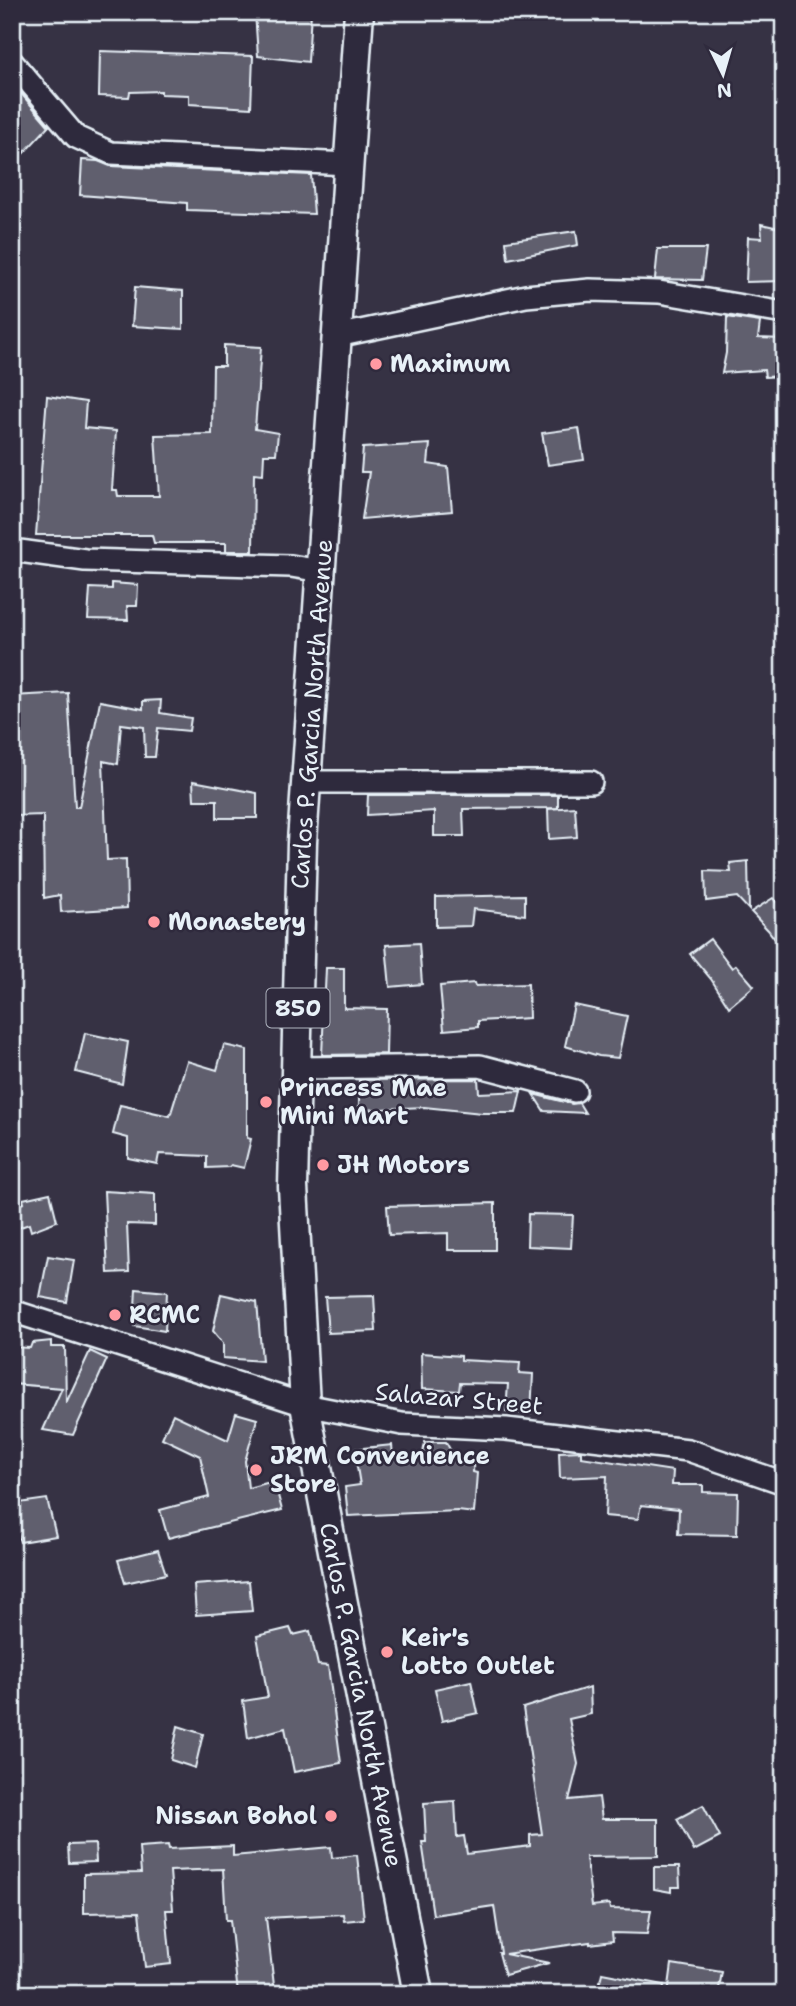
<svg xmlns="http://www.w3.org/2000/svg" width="796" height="2006" viewBox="0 0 796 2006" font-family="'Shantell Sans',sans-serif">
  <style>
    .building { fill: #605e6e; stroke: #e8f1f8; stroke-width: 2 }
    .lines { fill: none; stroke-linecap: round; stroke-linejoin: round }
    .minor-casing { stroke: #e8f1f8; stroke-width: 26 }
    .major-casing { stroke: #e8f1f8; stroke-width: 33 }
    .minor { stroke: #2f2a3d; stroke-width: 21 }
    .major { stroke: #2f2a3d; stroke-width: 28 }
    .poi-dot { fill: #ff9aa2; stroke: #2f2a3d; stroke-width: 2.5 }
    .labels { text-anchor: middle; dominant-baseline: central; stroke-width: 5; stroke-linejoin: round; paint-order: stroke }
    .shield { fill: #2f2a3d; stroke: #b0b5c0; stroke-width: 2 }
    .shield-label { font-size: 23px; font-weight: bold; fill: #e8f1f8 }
    .poi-label { font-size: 24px; font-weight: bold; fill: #e8f1f8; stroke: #2f2a3d; text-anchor: start }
    .street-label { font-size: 24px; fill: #e8f1f8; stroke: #2f2a3d }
  </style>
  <rect width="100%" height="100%" fill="#363244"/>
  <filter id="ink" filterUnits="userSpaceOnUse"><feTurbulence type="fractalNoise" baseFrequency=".0143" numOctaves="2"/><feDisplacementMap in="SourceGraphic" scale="14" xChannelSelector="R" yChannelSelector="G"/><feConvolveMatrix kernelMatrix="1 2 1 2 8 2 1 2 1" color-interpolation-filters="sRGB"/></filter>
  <g filter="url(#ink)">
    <g class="building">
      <path d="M 255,12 L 311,12 L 308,62 L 258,56 Z"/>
      <path d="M 100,51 L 253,56 L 251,108 L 189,104 L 189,95 L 161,94 L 161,91 L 130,92 L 129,97 L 99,96 Z"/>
      <path d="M 12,83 L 49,126 L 22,155 L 12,147 Z"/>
      <path d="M 82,160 L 98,161 L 110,166 L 311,175 L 314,214 L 187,210 L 187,203 L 80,195 Z"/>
      <path d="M 761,224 L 784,229 L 784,281 L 746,282 L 748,237 L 762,238 Z"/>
      <path d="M 576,231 L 578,245 L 508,259 L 506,241 Z"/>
      <path d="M 658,249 L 706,249 L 702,280 L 655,279 Z"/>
      <path d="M 135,287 L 183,291 L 183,329 L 132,326 Z"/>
      <path d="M 727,317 L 760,322 L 758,338 L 784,339 L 784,376 L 765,377 L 764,370 L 722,373 L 726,353 Z"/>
      <path d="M 224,345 L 261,347 L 255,429 L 278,433 L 276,454 L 264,454 L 263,474 L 254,473 L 253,551 L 226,551 L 226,543 L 154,543 L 152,535 L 36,535 L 47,396 L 86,402 L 84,428 L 116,431 L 112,490 L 117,490 L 118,496 L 159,496 L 155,435 L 212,434 L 213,366 L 224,366 Z"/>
      <path d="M 579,428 L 584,460 L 548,465 L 542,433 Z"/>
      <path d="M 430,444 L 428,464 L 448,467 L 452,511 L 362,519 L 369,472 L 361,472 L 363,448 Z"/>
      <path d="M 112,583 L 138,585 L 137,606 L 127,606 L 128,620 L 88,619 L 90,588 L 112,589 Z"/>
      <path d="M 68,693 L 75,807 L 79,807 L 100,701 L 143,709 L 143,701 L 161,700 L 160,713 L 191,718 L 189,731 L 158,728 L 155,757 L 145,757 L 144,727 L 121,724 L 118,764 L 103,761 L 107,860 L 126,859 L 127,908 L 61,912 L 60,895 L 44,898 L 43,815 L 12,816 L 12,696 Z"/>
      <path d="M 193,781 L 257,793 L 257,818 L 217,818 L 217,800 L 194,800 Z"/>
      <path d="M 368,795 L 558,795 L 558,808 L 463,809 L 464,836 L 434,836 L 434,811 L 367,815 Z"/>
      <path d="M 575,807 L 577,837 L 549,839 L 548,809 Z"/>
      <path d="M 748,861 L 749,910 L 737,897 L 706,901 L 705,871 L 731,872 L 730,863 Z"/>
      <path d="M 525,895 L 525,915 L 473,909 L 471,926 L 436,927 L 436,897 Z"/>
      <path d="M 773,898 L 784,913 L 784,951 L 768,930 L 751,912 Z"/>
      <path d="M 710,939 L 732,968 L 736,965 L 754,986 L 729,1007 L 711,979 L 690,954 Z"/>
      <path d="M 419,943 L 422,984 L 390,987 L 386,945 Z"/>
      <path d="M 326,968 L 344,968 L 344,1008 L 387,1009 L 386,1054 L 322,1055 Z"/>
      <path d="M 474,983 L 475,986 L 528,984 L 529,1018 L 478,1021 L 478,1027 L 444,1030 L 440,986 Z"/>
      <path d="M 574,1005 L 627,1016 L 618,1058 L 599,1056 L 565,1046 Z"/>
      <path d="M 85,1033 L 128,1042 L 122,1084 L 76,1072 Z"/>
      <path d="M 224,1045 L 247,1050 L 247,1138 L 251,1139 L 244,1168 L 231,1165 L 229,1167 L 207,1168 L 207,1156 L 159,1154 L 157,1164 L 128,1158 L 128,1138 L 113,1134 L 120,1105 L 170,1116 L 187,1061 L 217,1070 Z"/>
      <path d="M 478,1079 L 479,1093 L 521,1091 L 516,1113 L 482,1113 L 424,1107 L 359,1110 L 359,1080 Z"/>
      <path d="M 533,1094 L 572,1104 L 579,1103 L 585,1113 L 544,1111 Z"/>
      <path d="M 104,1191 L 155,1194 L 155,1225 L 127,1224 L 129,1272 L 108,1273 Z"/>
      <path d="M 50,1193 L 57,1221 L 31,1231 L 29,1224 L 12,1230 L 12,1206 L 24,1203 L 23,1199 Z"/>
      <path d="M 495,1203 L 495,1250 L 448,1250 L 448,1233 L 389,1235 L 387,1206 Z"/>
      <path d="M 528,1214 L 573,1215 L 571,1248 L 527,1246 Z"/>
      <path d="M 48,1256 L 74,1260 L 67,1302 L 40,1297 Z"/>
      <path d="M 136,1289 L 167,1292 L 165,1331 L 134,1326 Z"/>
      <path d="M 221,1294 L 257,1302 L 262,1361 L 223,1358 L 223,1343 L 213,1331 Z"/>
      <path d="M 374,1296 L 376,1331 L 328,1333 L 325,1297 Z"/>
      <path d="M 51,1341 L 51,1347 L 65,1347 L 66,1403 L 90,1351 L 107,1359 L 73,1435 L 43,1430 L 62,1388 L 12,1384 L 12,1347 L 30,1348 L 32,1343 Z"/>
      <path d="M 421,1353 L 461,1356 L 461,1360 L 520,1363 L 519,1373 L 533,1374 L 531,1414 L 506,1412 L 508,1384 L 460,1383 L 459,1391 L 422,1389 Z"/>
      <path d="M 236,1413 L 257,1419 L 245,1461 L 248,1488 L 274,1481 L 282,1510 L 168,1538 L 160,1510 L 209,1497 L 200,1456 L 162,1438 L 173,1414 L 228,1440 Z"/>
      <path d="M 425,1442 L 446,1442 L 454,1457 L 474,1454 L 473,1472 L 477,1473 L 474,1513 L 458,1511 L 348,1516 L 345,1487 L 360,1485 L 354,1449 L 392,1445 L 393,1456 L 422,1459 Z"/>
      <path d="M 581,1451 L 581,1457 L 673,1471 L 672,1485 L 703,1485 L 703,1492 L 738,1493 L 737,1535 L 678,1534 L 679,1509 L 641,1505 L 638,1519 L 605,1516 L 607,1476 L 560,1478 L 559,1452 Z"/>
      <path d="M 47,1499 L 56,1536 L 20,1542 L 12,1513 L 12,1504 Z"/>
      <path d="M 158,1550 L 166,1574 L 125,1583 L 118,1560 Z"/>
      <path d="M 249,1581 L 252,1611 L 196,1615 L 194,1585 Z"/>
      <path d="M 290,1628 L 293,1635 L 310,1631 L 318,1665 L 328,1666 L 341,1763 L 294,1772 L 285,1728 L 248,1738 L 243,1701 L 268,1697 L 257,1636 Z"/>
      <path d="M 471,1681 L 478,1713 L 442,1721 L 435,1689 Z"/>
      <path d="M 590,1687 L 591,1714 L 569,1719 L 578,1764 L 569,1800 L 599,1797 L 602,1819 L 658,1819 L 658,1856 L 586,1857 L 592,1906 L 609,1904 L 610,1909 L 651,1910 L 647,1934 L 612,1933 L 613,1941 L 590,1944 L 590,1942 L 505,1954 L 549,1963 L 505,1975 L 499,1953 L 501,1953 L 494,1906 L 433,1915 L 422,1842 L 426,1842 L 424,1803 L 455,1801 L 457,1837 L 464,1836 L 467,1854 L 530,1846 L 530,1835 L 542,1834 L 523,1708 Z"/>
      <path d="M 178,1726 L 203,1734 L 195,1768 L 171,1760 Z"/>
      <path d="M 703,1805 L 720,1837 L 694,1851 L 677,1819 Z"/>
      <path d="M 95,1844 L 96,1862 L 69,1863 L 68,1845 Z"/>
      <path d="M 168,1845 L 169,1849 L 233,1846 L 233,1856 L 331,1847 L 332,1858 L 357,1855 L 364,1919 L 344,1921 L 343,1914 L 266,1918 L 275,1994 L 238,1994 L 230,1920 L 226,1920 L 223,1869 L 170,1871 L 173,1910 L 166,1910 L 171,1964 L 145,1967 L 139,1912 L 84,1913 L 84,1874 L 141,1873 L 139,1847 Z"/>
      <path d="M 654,1867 L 679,1867 L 680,1887 L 671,1887 L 671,1892 L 654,1889 Z"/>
      <path d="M 672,1964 L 722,1972 L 718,1994 L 668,1994 Z"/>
      <path d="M 602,1973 L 664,1985 L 663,1994 L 597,1994 Z"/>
    </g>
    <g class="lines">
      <defs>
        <g id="minor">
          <path d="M 12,62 L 76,137 L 111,153 L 349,164"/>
          <path d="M 337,336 L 526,296 L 590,290 L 659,292 L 784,313"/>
          <path d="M 12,550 L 85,560 L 291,566 L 321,571"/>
          <path d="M 306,782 L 591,782"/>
          <path d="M 296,1068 L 480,1066 L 575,1091"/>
          <path d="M 12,1311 L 305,1405 L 402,1424 L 506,1429 L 688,1450 L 784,1483"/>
        </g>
        <path id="major" d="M 359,12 L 302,842 L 293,1187 L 305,1405 L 418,1994"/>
      </defs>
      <use href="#minor" class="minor-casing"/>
      <use href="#major" class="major-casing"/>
      <use href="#minor" class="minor"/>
      <use href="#major" class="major"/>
    </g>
  </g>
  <g class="poi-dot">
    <circle cx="376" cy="364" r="7"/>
    <circle cx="154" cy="922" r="7"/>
    <circle cx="266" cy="1102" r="7"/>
    <circle cx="323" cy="1165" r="7"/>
    <circle cx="115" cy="1315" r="7"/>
    <circle cx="256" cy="1470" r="7"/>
    <circle cx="387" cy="1652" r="7"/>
    <circle cx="331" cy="1816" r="7"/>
  </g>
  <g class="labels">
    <rect class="shield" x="266.5" y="988.5" width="63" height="39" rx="5"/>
    <g class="shield-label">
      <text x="298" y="1008">850</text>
    </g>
    <g class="poi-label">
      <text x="390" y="364">Maximum</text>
      <text x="168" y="922">Monastery</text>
      <text x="280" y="1088">Princess Mae<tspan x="280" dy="28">Mini Mart</tspan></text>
      <text x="337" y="1165">JH Motors</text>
      <text x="129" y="1315">RCMC</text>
      <text x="270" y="1456">JRM Convenience<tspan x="270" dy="28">Store</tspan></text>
      <text x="401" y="1638">Keir's<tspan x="401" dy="28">Lotto Outlet</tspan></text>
      <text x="317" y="1816" text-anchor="end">Nissan Bohol</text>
    </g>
    <g class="street-label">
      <text transform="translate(312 714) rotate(-86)">Carlos P. Garcia North Avenue</text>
      <text transform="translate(459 1399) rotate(5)">Salazar Street</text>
      <text transform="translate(361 1695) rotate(79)">Carlos P. Garcia North Avenue</text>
    </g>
  </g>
  <rect width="796" height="2006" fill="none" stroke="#2f2a3d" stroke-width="42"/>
  <rect x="21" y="21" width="754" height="1964" fill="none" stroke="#e8f1f8" stroke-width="2.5" filter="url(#ink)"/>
  <g transform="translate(723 74) rotate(175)" stroke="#2f2a3d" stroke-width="5" paint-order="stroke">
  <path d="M0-5L12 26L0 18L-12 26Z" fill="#e8f1f8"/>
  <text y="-10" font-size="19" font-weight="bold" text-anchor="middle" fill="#e8f1f8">N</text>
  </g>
</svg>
